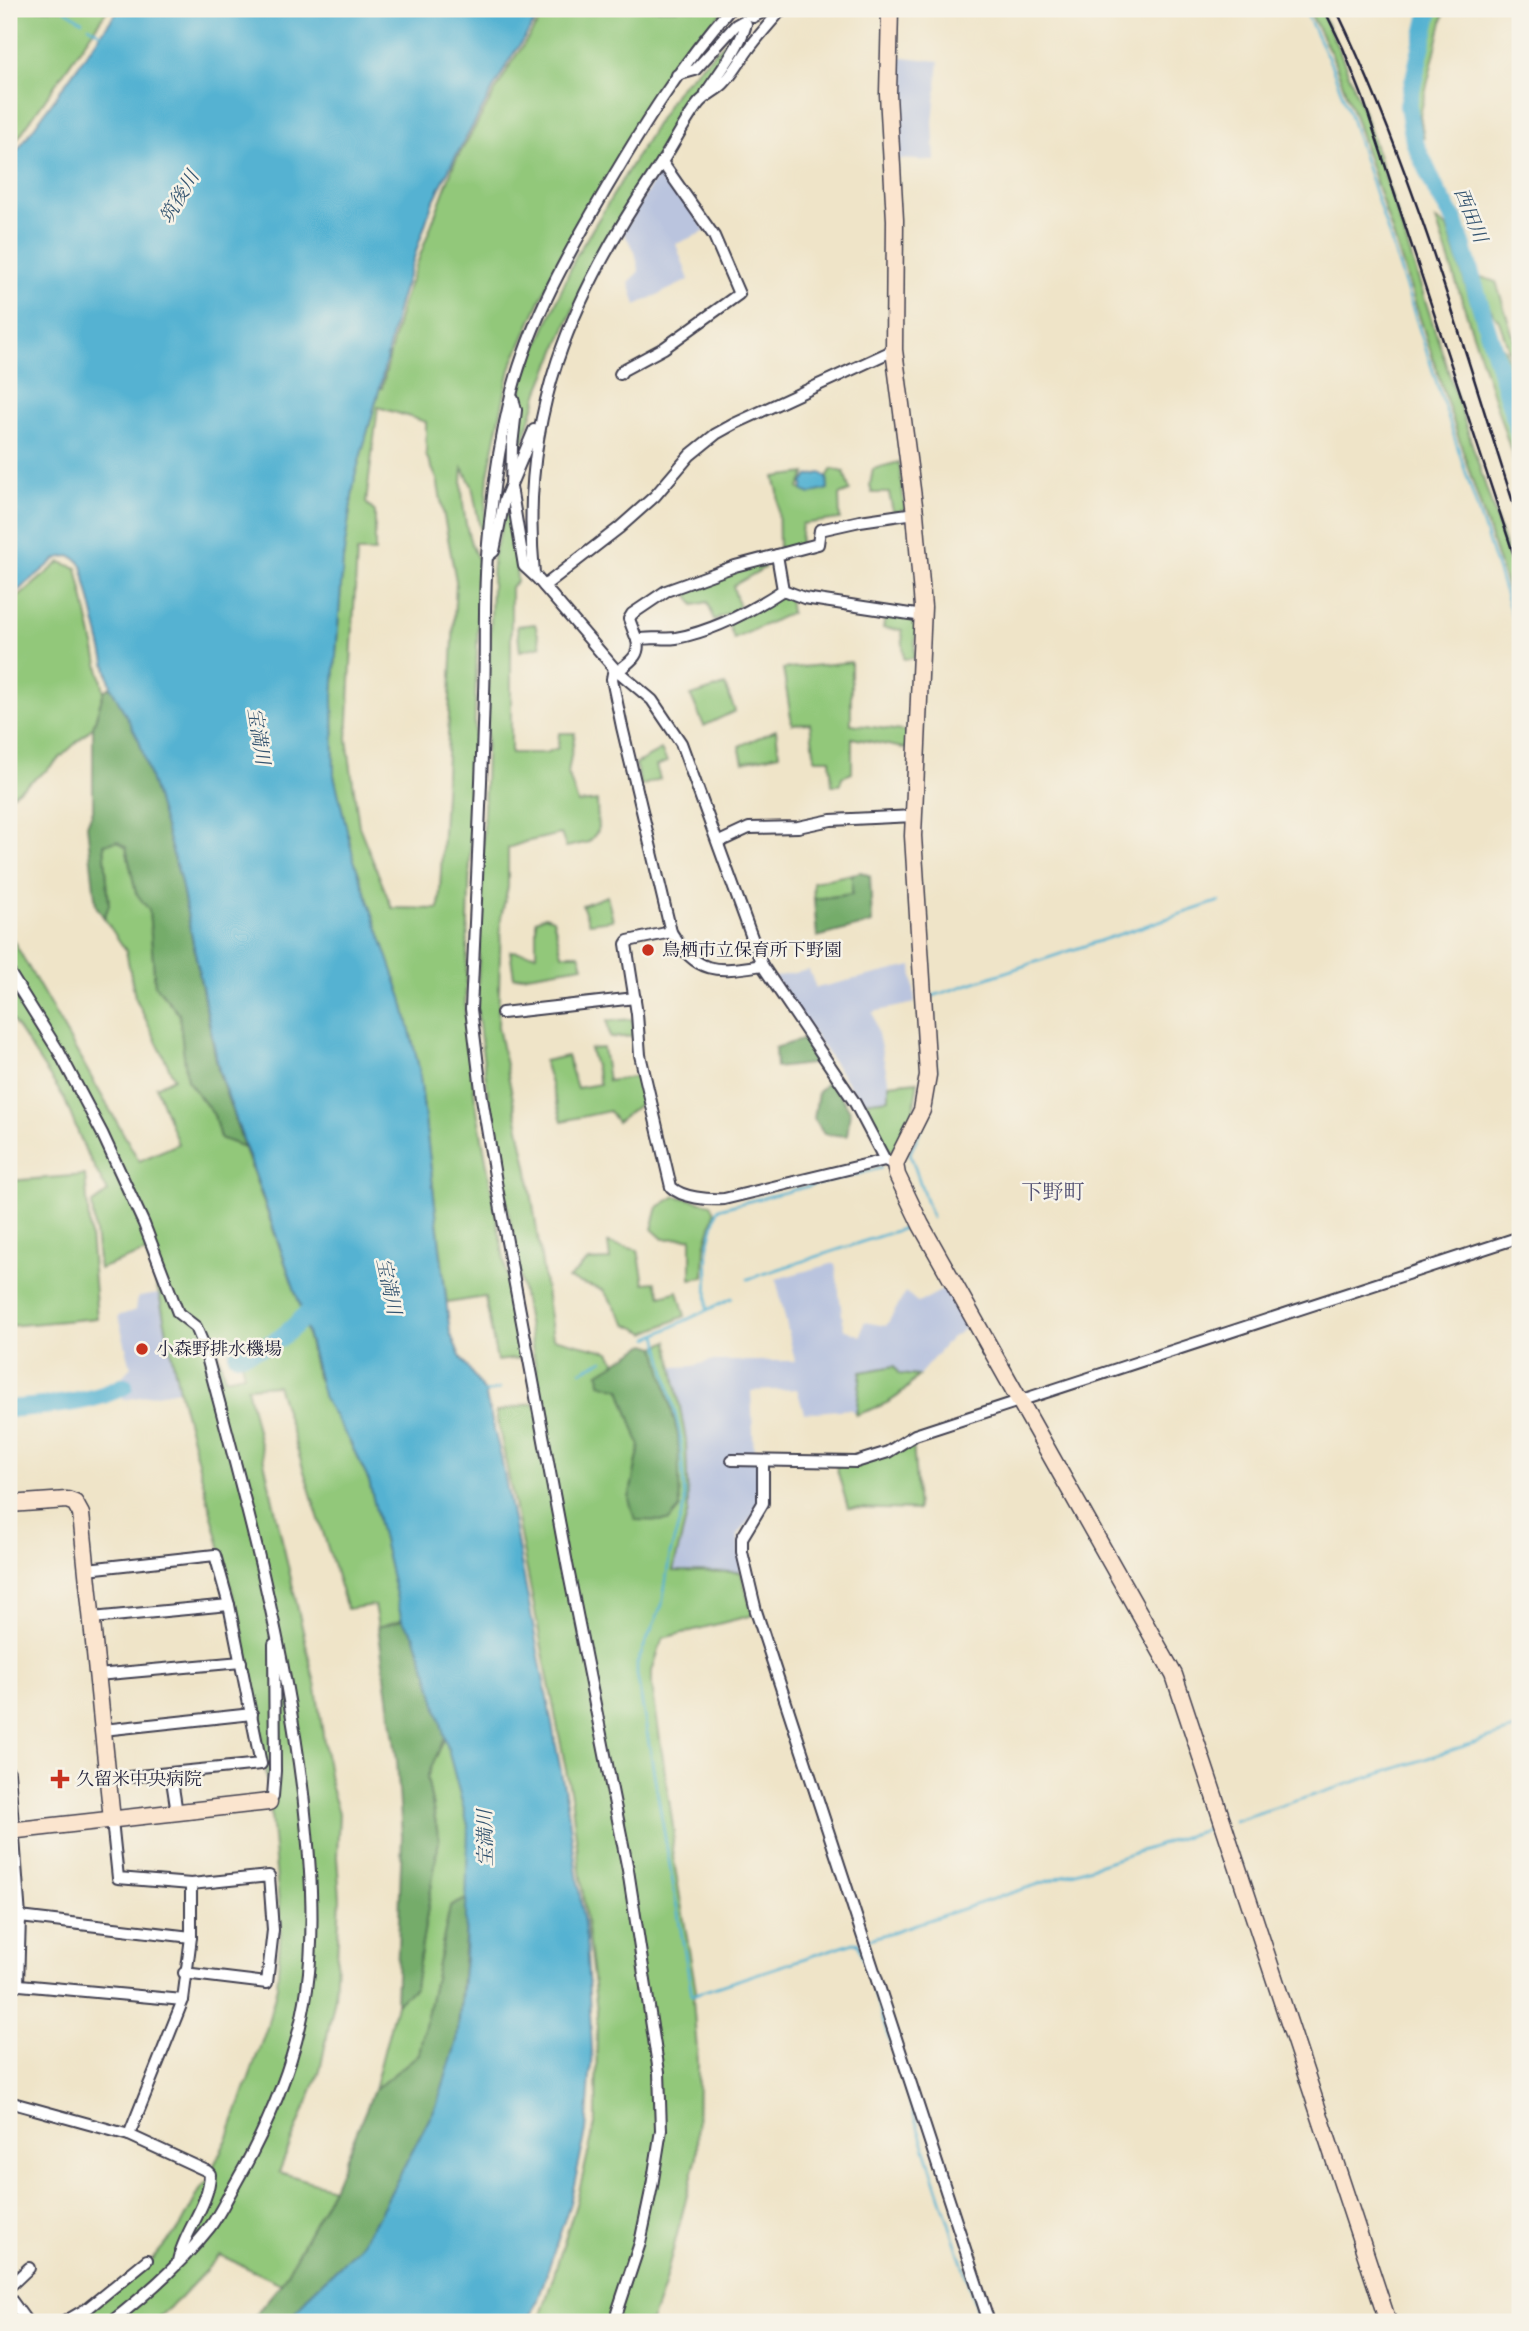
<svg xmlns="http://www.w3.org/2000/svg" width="1529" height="2331" viewBox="0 0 1529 2331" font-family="'Libre Caslon Text','Noto Serif JP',serif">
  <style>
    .industrial { fill: #bac4de }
    .green { fill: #92c87a; stroke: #5a755a; stroke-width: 2; fill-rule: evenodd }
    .forest { fill: #75ac6a; stroke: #4c6752; stroke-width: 2 }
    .water { fill: #54b2d2; stroke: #3b6a86; stroke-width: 2 }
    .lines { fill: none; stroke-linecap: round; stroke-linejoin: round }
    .stream { stroke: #54b2d2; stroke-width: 2.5 }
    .river { stroke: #54b2d2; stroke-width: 18 }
    .street-casing { stroke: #413f50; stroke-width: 14 }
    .secondary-casing { stroke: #413f50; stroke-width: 19 }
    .street { stroke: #fff; stroke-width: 10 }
    .secondary { stroke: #fbe5cf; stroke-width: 16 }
    .rail { stroke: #22223b; stroke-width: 2.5 }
    .poi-dot { fill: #c8321e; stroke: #f7f3e8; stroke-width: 2.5 }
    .labels { text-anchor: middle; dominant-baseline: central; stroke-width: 5; stroke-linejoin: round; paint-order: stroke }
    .poi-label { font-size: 18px; fill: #22223b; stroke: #f7f3e8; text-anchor: start }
    .water-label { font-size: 19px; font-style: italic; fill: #345470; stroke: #f7f3e8 }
    .quarter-label { font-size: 21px; fill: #545273; stroke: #f7f3e8 }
  </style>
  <rect width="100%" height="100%" fill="#f7f3e8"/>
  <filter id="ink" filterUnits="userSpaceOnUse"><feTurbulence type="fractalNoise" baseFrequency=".0143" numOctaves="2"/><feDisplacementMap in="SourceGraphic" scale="14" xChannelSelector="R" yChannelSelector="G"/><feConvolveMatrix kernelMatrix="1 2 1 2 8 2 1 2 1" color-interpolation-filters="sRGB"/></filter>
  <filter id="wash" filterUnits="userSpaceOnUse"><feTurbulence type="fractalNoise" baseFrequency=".00686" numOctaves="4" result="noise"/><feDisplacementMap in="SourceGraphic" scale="28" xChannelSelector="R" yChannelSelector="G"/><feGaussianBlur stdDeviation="1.57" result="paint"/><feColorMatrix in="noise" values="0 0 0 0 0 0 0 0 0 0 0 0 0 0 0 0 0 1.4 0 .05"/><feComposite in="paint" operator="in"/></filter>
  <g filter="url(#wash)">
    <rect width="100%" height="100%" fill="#efe4c8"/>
    <g class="industrial">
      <path d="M 895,56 L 939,61 L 933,122 L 935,161 L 898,159 Z"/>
      <path d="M 659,172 L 666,172 L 706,231 L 676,244 L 689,280 L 636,305 L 629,283 L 639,271 L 635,251 L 623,232 Z"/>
      <path d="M 912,966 L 915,1003 L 873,1012 L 889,1084 L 890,1099 L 861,1102 L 774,977 L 809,970 L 816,988 Z"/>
      <path d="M 835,1263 L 844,1329 L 861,1336 L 864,1322 L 886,1326 L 906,1292 L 918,1303 L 948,1287 L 969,1326 L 951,1338 L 918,1376 L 861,1372 L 856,1415 L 850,1409 L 804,1413 L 797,1389 L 751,1391 L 754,1455 L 760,1458 L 762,1503 L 738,1535 L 741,1572 L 673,1571 L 688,1511 L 686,1440 L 672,1367 L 693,1366 L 710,1361 L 795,1361 L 776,1279 Z"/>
      <path d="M 159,1294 L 179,1390 L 123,1400 L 119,1380 L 131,1367 L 118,1316 L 136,1310 L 138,1297 Z"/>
    </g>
    <g class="green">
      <path d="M 9,9 L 108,9 L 9,151 Z"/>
      <path d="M 548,9 L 725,9 L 670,72 L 558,260 L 510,369 L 488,475 L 483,544 L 472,486 L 463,468 C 460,492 465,542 480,561 L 465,1012 L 475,1099 L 522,1358 L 497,1361 L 485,1297 L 447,1303 L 419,1068 L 402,998 L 354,860 L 334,775 L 333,697 L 343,559 L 355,476 L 380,387 L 382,388 L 402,304 L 454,164 L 513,60 ZM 378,407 L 426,422 L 426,455 L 437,479 L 456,581 L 439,909 L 392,908 L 359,826 L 347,739 L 357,552 L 375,552 L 375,512 L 366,503 Z"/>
      <path d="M 1308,9 L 1320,9 L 1340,52 L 1366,118 L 1520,592 L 1520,628 L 1356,120 L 1332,55 Z"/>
      <path d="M 1442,9 L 1445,9 L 1420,115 L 1424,139 L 1415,107 L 1434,15 Z"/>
      <path d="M 732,35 L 737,39 L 667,142 L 585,281 L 539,391 L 517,462 L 522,382 L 576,256 L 677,90 Z"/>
      <path d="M 1436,220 L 1447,227 L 1520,455 L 1520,479 Z"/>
      <path d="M 1478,276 L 1496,282 L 1520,358 L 1520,382 L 1499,321 L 1489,307 Z"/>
      <path d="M 1491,337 L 1505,349 L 1520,397 L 1520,427 Z"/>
      <path d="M 899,462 L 905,510 L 893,512 L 889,493 L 872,493 L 870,485 L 873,469 Z"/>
      <path d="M 832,469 L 844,472 L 850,491 L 839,495 L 840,519 L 802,524 L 800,544 L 779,550 L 778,492 L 774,477 L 806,473 L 799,488 L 803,491 L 828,489 L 827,477 Z"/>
      <path d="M 512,510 L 517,581 L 511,587 L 511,753 L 545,753 L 558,748 L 559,733 L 575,733 L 568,773 L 578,803 L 597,801 L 598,831 L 589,842 L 566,847 L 561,834 L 525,842 L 508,848 L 508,887 L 501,917 L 498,1027 L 528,1171 L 553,1338 L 610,1352 L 616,1363 L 599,1373 L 620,1389 L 640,1446 L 629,1499 L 678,1436 L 656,1347 L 668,1341 L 686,1440 L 688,1511 L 673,1571 L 741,1572 L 753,1615 L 663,1638 L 652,1671 L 652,1686 L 674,1833 L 672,1850 L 696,1990 L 693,1999 L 698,2063 L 697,2156 L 663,2289 L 651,2322 L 539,2322 L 576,2204 L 596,2120 L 597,2011 L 571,1796 L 496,1412 L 532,1403 L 544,1414 L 488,1096 L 477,1008 L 493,557 L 505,515 Z"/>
      <path d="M 60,562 L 77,568 L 104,691 L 93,727 L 48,769 L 9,797 L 9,605 Z"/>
      <path d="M 761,562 L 764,568 L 733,586 L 739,608 L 714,620 L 708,602 L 694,605 L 683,587 Z"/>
      <path d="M 784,595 L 789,597 L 791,613 L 734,639 L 728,623 Z"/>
      <path d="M 886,613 L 917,619 L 914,658 L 904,659 L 902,630 L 883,628 Z"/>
      <path d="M 535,624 L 541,646 L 520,651 L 517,626 Z"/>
      <path d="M 851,662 L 851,724 L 909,732 L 908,749 L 852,738 L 852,773 L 842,777 L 840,785 L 832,785 L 830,759 L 815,759 L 810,723 L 792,724 L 783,669 Z"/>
      <path d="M 725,685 L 735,711 L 704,726 L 691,696 Z"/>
      <path d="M 776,730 L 779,754 L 743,762 L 739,746 Z"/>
      <path d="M 661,750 L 667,762 L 656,766 L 660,779 L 641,786 L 635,764 Z"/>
      <path d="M 117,841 L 126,847 L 136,892 L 149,910 L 155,985 L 179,1014 L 187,1080 L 214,1115 L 220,1138 L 244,1147 L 301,1308 L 317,1377 L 369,1481 L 402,1620 L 378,1627 L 374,1605 L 347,1609 L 277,1385 L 247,1387 L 316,1688 L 331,1788 L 339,1813 L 337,1857 L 340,1898 L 335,1997 L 320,2071 L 279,2172 L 333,2188 L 281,2284 L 220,2255 L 179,2299 L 153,2322 L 72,2322 L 151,2261 L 181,2226 L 201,2188 L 214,2177 L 212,2169 L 228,2137 L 267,2027 L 277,1986 L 281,1925 L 269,1795 L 257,1703 L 243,1634 L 179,1390 L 159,1294 L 146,1252 L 99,1269 L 92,1204 L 108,1192 L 86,1152 L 64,1098 L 9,1015 L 9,933 L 139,1161 L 178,1144 L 156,1087 L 174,1078 L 135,997 L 126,951 L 104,918 L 109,905 L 104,844 ZM 235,1339 L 244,1374 L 225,1378 L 216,1345 Z"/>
      <path d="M 852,874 L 852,894 L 814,899 L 813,882 Z"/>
      <path d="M 607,896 L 613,920 L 589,923 L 582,905 Z"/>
      <path d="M 545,916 L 553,919 L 562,954 L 579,954 L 583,966 L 514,977 L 510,951 L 536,954 L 536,920 Z"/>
      <path d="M 633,1019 L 634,1036 L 610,1038 L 607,1021 Z"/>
      <path d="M 603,1048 L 608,1081 L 639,1076 L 645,1100 L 617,1122 L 609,1111 L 562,1121 L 544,1061 L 567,1056 L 577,1088 L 600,1084 L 590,1049 Z"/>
      <path d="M 918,1081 L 913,1114 L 893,1151 L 888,1150 L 861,1102 L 889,1099 L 889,1084 Z"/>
      <path d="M 85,1175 L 97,1318 L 9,1326 L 9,1181 Z"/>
      <path d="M 676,1196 L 711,1204 L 715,1212 L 705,1247 L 704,1277 L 691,1279 L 691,1238 L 663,1239 L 652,1229 L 658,1207 Z"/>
      <path d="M 608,1243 L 638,1250 L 644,1283 L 655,1282 L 661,1296 L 678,1291 L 685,1316 L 646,1333 L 627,1324 L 603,1290 L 568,1279 L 588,1261 L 610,1260 Z"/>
      <path d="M 894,1366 L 899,1374 L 918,1376 C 896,1402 887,1404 856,1415 L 861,1372 Z"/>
      <path d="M 913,1442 L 918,1510 L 848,1508 L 836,1466 Z"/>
      <path d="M 445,1737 L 468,1825 L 468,1898 L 450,1907 L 419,2054 L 374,2090 L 396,2004 L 415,1987 L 439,1840 L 427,1777 Z"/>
    </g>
    <g class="forest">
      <path d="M 111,687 L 139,740 L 180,878 L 218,1070 L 244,1147 L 220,1138 L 214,1115 L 187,1080 L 179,1014 L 155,985 L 149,910 L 136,893 L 126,847 L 117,841 L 104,844 L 109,905 L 104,918 L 96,906 L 87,825 L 93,810 L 93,727 L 104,691 Z"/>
      <path d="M 861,872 L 870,876 L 872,923 L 817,937 L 814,899 L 852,894 L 852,874 Z"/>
      <path d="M 804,1039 L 820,1063 L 776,1068 L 775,1048 Z"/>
      <path d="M 830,1079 L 850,1111 L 847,1136 L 824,1134 L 814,1119 L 818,1092 Z"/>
      <path d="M 646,1344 L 656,1347 L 678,1436 L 680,1508 L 669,1521 L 635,1520 L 629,1499 L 640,1446 L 620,1389 L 600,1383 L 599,1373 Z"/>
      <path d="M 402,1620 L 414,1635 L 428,1674 L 445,1737 L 427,1777 L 439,1840 L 415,1987 L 396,2004 L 402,1836 L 397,1761 L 378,1627 Z"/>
      <path d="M 468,1898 L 457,2041 L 437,2104 L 379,2215 L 357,2249 L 309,2295 L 289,2322 L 249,2322 L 281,2284 L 333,2188 L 374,2090 L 419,2054 L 450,1907 Z"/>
    </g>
    <g class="water">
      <path d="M 119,9 L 544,9 L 510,59 L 452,163 L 432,204 L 399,303 L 380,387 L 355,476 L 343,559 L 333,697 L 334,775 L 354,860 L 402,998 L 419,1068 L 450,1333 L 460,1356 L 485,1393 L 501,1457 L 567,1803 L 586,1939 L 592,2050 L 586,2132 L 570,2203 L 538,2300 L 528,2322 L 289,2322 L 309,2295 L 357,2249 L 379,2215 L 437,2104 L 457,2041 L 465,1959 L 468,1825 L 428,1674 L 414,1635 L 402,1620 L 369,1481 L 350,1442 L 324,1399 L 301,1308 L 219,1070 L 180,878 L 139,740 L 111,687 L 82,566 C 75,555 68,554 56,559 L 9,598 L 9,162 Z"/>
      <path d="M 821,473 L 827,477 L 828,489 L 810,494 L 803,491 L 803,483 L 808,476 Z"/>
    </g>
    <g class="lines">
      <g class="stream">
        <path d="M 64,9 L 82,21"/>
        <path d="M 1304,9 L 1331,64 L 1350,115 L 1520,640"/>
        <path d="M 89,26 L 104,36"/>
        <path d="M 930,997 L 1220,901"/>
        <path d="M 934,1049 L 936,1070"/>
        <path d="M 921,1129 L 910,1153 L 932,1218"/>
        <path d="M 748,1279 L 914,1225"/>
        <path d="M 707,1310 L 708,1246 L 718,1209 L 881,1168"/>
        <path d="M 657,1334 L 680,1434 L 685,1503 L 670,1554 L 662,1605 L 637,1663 L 637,1674 L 692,1995 L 854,1942 L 857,1944"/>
        <path d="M 649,1338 L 732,1298"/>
        <path d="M 581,1371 L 603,1360"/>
        <path d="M 485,1393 L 500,1389"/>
        <path d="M 1234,1821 L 1520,1728"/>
        <path d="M 867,1940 L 1214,1827"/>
        <path d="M 858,1943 L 981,2322"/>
      </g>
      <g class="river">
        <path d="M 1430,9 L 1408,105 L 1414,141 L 1437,192 L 1455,221 L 1520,437"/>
        <path d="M 237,1355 C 282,1344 287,1333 319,1302"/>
        <path d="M 9,1409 C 48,1405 88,1405 124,1386"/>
      </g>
    </g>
  </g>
  <g filter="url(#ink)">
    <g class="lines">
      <defs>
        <g id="street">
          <path d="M 751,9 L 749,14 L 753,17 L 768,9"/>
          <path d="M 677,75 L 695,70 L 736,25 L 743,21 L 746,24 C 739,49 720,71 706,93"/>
          <path d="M 620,374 L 623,370 L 664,348 L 739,294 L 714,236 L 662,162"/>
          <path d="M 513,399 L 516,410 L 512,446 L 511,487 L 524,566 L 537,578 L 614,668 L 652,700 L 681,743 L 762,965 L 855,1103 L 885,1160"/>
          <path d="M 489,555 L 494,551 L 504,501 L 534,430"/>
          <path d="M 534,574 C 519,417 570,299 656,171 C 671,150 682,125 698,104 C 705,95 716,91 723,84 C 733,74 740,61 748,50 C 759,35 771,22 782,9"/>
          <path d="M 544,586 L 619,528 L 655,496 L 690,455 L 716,434 L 734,424 L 894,350"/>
          <path d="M 783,590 L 804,598 L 923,616"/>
          <path d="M 637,640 L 629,619 L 632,614 L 666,591 L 680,586 L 735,566 L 777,555"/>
          <path d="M 614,668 L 612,679 L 622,727 L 671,932 C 698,976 717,972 762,965"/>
          <path d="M 618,671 C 629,662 641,656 637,640 C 650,636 663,640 676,638 C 713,631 751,611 783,590 L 777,555 L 818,544 L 820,530 L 860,521 L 915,513"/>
          <path d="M 719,842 L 749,828 L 798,827 L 831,820 L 914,816"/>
          <path d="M 671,932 L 628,941 L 626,944 L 637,1014 L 640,1055 L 671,1187 C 682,1198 709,1200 724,1199 L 885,1160 L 889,1162"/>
          <path d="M 9,972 L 59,1052 L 102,1133 L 144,1224 L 178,1313 L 196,1327 L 204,1346 C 244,1494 285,1643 303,1794 C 310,1858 316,1925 307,1989 C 297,2059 269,2125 234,2186 C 226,2200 219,2215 210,2227 C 182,2263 147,2294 111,2322"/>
          <path d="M 502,1013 L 635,998"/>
          <path d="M 732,1460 L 856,1462 L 888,1452 L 915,1435 L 1520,1237"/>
          <path d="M 763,1461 L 763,1503 L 742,1538 L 742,1552 L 756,1611 L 989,2322"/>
          <path d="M 87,1569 L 215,1555 L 229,1605 L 261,1764 L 108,1779"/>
          <path d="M 92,1618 L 229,1605"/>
          <path d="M 97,1675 L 241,1662"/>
          <path d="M 103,1730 L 252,1714"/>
          <path d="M 9,1772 L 20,1917 L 18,1984"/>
          <path d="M 171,1774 L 177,1813"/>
          <path d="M 269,1802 L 273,1796 L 275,1771 L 274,1644"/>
          <path d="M 112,1820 L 118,1878 L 191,1884 L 269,1876 L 273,1930 L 267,1983 L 184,1973"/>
          <path d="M 20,1917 L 191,1937"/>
          <path d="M 9,1984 L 183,2000"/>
          <path d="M 9,2102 L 129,2135 L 207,2171 L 210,2174 C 209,2206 184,2231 178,2261"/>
          <path d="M 129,2135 L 183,2000 L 191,1937 L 191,1884"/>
          <path d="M 9,2287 L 29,2268"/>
          <path d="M 9,2297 L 27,2322"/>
          <path d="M 64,2322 L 88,2308 L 147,2260"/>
          <path d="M 614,2322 L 640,2243 L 652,2186 L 661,2130 L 659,2072 L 628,1870 L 568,1569 L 497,1188 L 482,1098 L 471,1009 C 476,904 481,799 484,694 C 486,644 483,594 488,544 C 492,493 500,441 512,391 C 531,319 569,252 606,189 C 643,126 682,63 730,9"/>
        </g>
        <g id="secondary">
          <path d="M 890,9 L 888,94 L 895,220 L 894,350 L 915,513 L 923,607 L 913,836 L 928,1075 L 922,1110 L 895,1164 L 897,1175 L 921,1225 L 1174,1675 L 1388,2322"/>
          <path d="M 9,1504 L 67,1500 L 75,1503 L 81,1514 L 112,1820"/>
          <path d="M 9,1831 L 269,1802"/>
        </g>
      </defs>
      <use href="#street" class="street-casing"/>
      <use href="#secondary" class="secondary-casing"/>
      <use href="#street" class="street"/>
      <use href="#secondary" class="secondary"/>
      <g class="rail">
        <path d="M 1324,9 L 1343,48 L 1363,98 L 1520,574"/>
        <path d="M 1336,9 C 1415,173 1464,351 1520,524"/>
      </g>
    </g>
  </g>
  <g class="poi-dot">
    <circle cx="648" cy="950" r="7"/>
    <circle cx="142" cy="1349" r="7"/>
    <path d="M56.5 1768.5h7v7h7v7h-7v7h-7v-7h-7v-7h7z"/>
  </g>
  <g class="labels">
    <g class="poi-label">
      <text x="662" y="950">鳥栖市立保育所下野園</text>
      <text x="156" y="1349">小森野排水機場</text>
      <text x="76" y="1779">久留米中央病院</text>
    </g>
    <g class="water-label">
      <text transform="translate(179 197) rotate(-59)">筑後川</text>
      <text transform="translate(1471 215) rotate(68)">西田川</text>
      <text transform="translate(259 736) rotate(81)">宝満川</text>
      <text transform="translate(389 1286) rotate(78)">宝満川</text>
      <text transform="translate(485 1838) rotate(-91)">宝満川</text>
    </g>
    <g class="quarter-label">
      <text x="1053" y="1191">下野町</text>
    </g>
  </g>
  <rect width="1529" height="2331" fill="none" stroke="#f7f3e8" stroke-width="35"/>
</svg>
